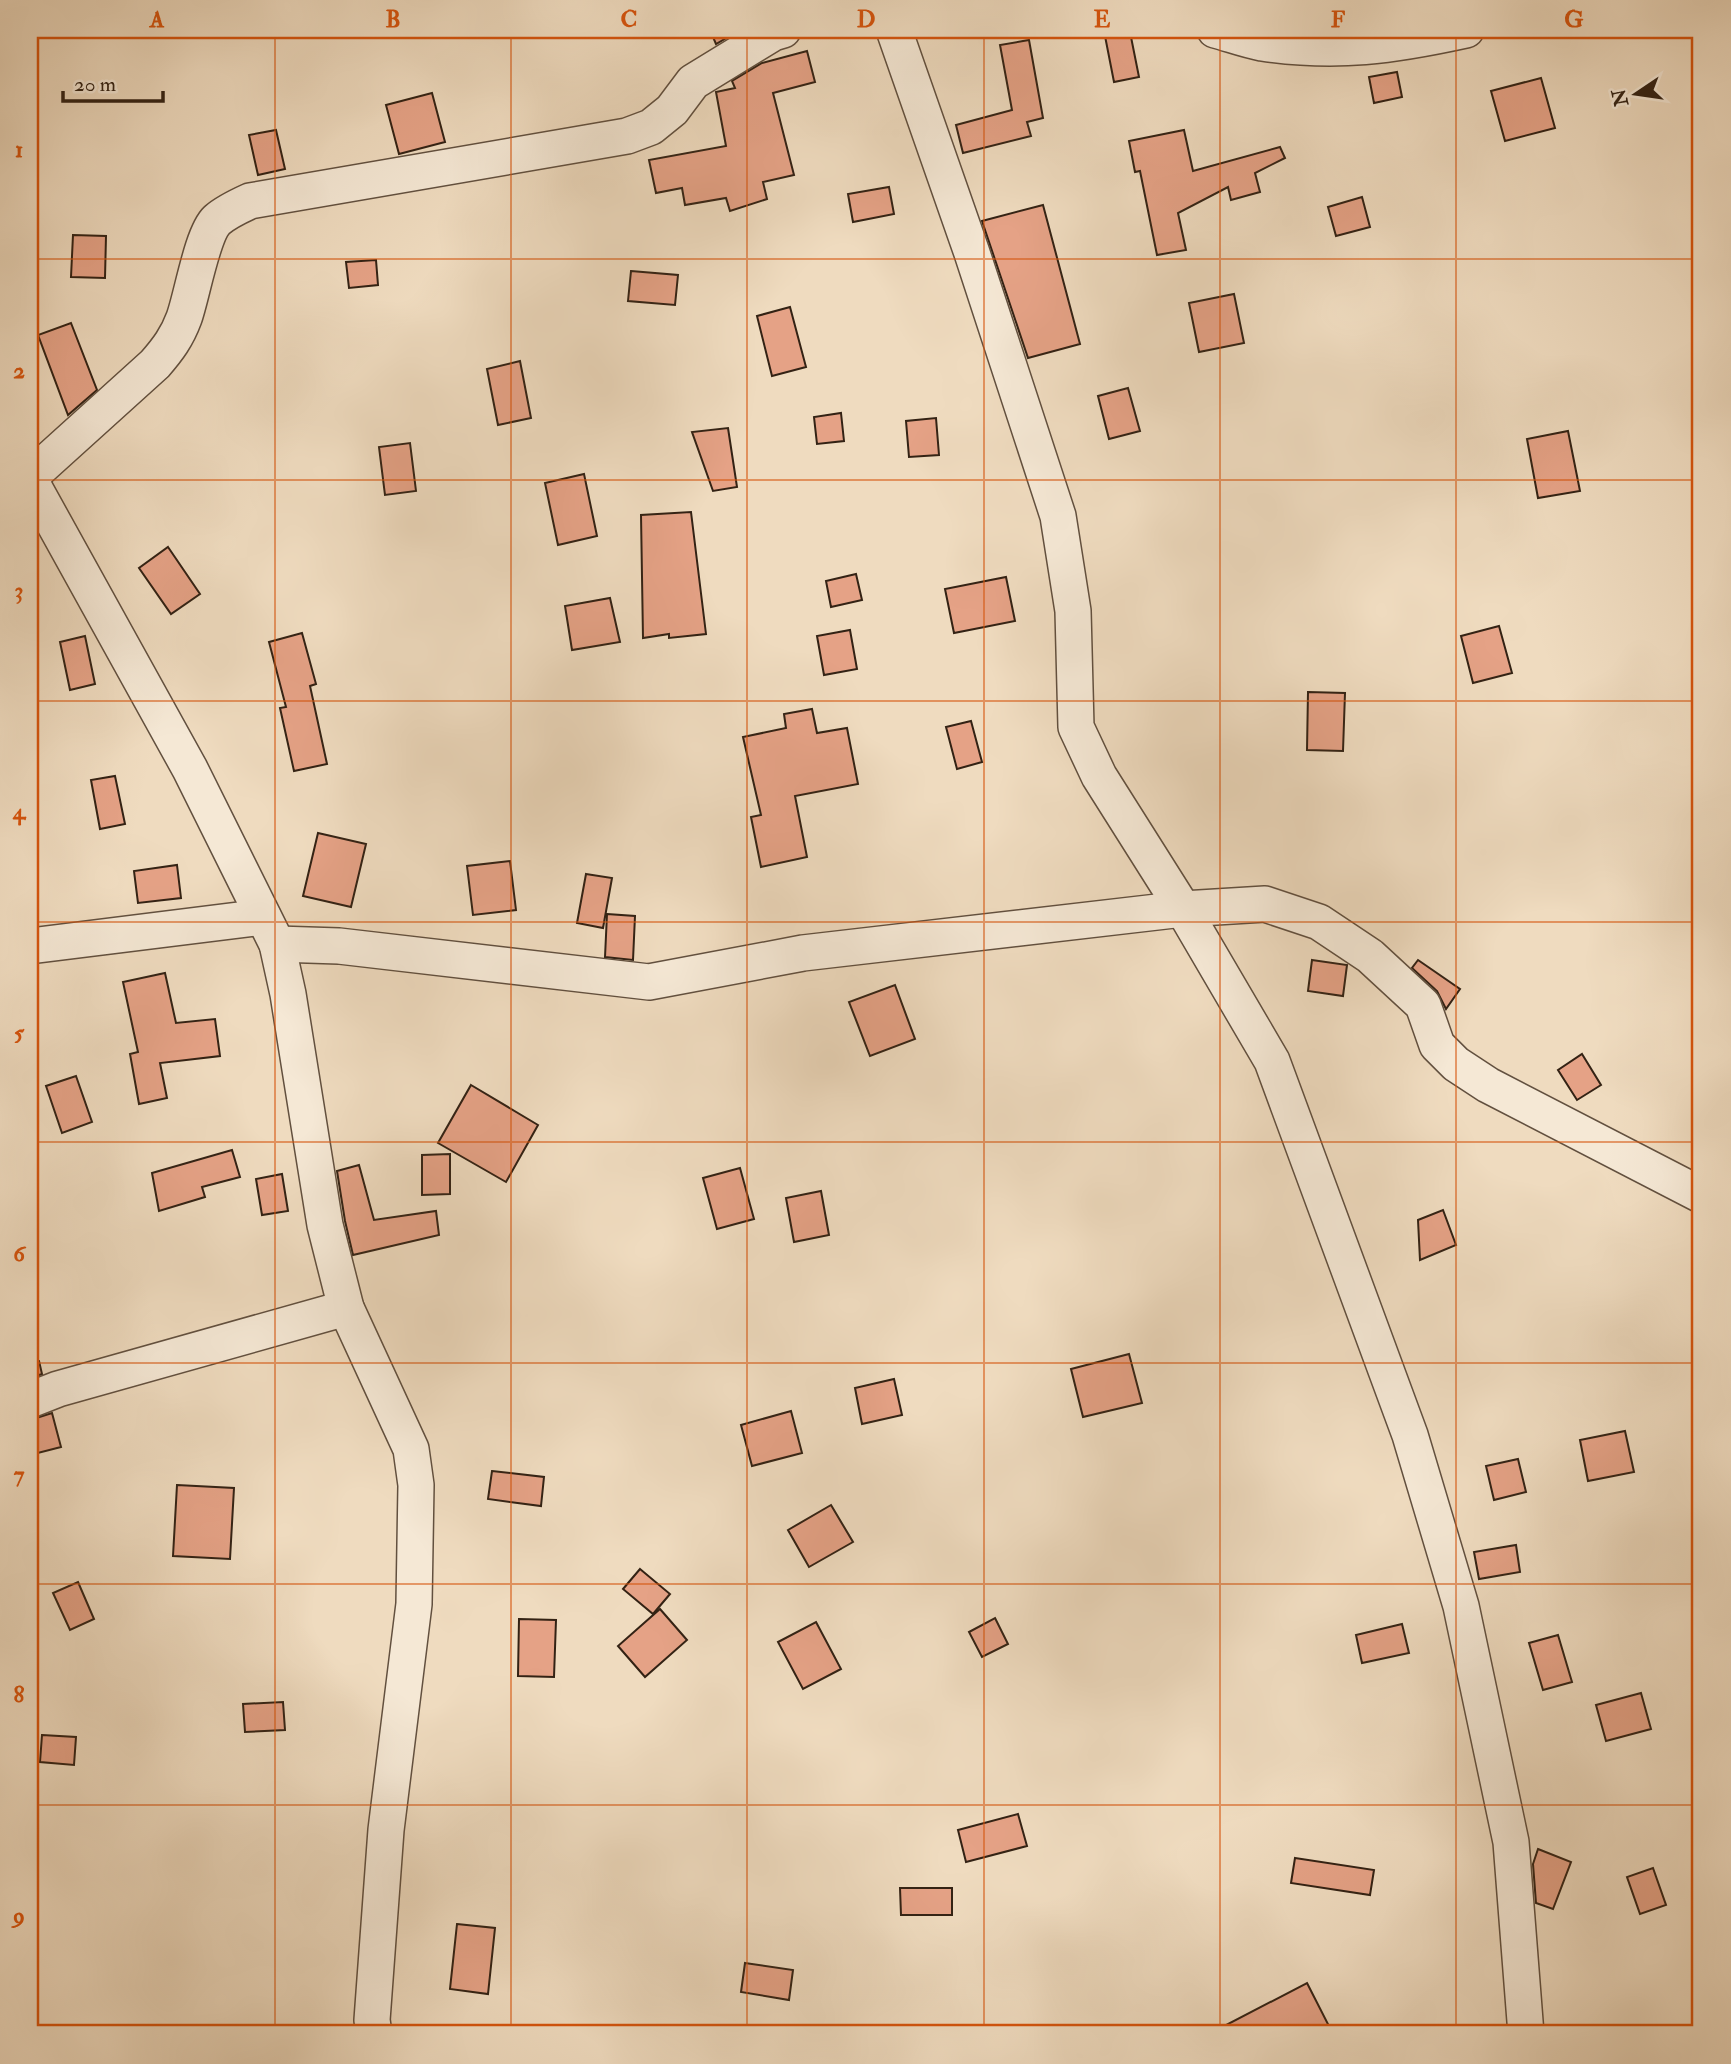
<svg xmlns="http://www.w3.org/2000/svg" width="1731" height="2064" viewBox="0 0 1731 2064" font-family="'IM FELL Double Pica',serif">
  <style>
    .building { fill: #e5a286; stroke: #332214; stroke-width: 2 }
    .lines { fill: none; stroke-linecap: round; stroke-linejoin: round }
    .street-casing { stroke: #62503f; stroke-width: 38 }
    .street { stroke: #f5e8d5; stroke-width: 35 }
    .grid { fill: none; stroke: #d6540d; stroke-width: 2; stroke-opacity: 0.55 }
    .neatline { fill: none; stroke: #d6540d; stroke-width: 2.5 }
    .grid-label { font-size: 23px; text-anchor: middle; font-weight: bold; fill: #d6540d }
  </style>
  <rect width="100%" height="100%" fill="#efdbbf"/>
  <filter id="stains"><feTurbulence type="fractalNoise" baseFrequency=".00286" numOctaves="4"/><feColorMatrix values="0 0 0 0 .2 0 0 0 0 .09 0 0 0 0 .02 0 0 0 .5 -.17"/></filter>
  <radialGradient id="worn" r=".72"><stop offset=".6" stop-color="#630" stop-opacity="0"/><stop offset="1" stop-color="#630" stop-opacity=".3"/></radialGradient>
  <g class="building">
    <path d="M 710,30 L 740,30 L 716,44 Z"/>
    <path d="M 1130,32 L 1139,77 L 1114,82 L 1105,36 Z"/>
    <path d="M 1029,40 L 1043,118 L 1027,122 L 1031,136 L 963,153 L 956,125 L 1012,110 L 1000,45 Z"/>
    <path d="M 807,51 L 815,82 L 773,93 L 794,175 L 763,182 L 767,199 L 730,211 L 726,198 L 685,205 L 682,188 L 656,193 L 649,160 L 726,146 L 716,92 L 735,88 L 732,81 L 762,63 Z"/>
    <path d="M 1397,72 L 1402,97 L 1374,103 L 1369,77 Z"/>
    <path d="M 1541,78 L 1555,128 L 1505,141 L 1491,91 Z"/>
    <path d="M 432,93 L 445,142 L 399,154 L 386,105 Z"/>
    <path d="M 276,130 L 285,169 L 258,175 L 249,135 Z"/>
    <path d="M 1184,130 L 1193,171 L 1280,147 L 1285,158 L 1255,173 L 1260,192 L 1231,200 L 1228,187 L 1178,213 L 1186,250 L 1157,255 L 1140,171 L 1135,172 L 1129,141 Z"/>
    <path d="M 889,187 L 894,214 L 853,222 L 848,194 Z"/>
    <path d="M 1362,197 L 1370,227 L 1336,236 L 1328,207 Z"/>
    <path d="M 1043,205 L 1080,344 L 1028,358 L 982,221 Z"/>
    <path d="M 73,235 L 106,236 L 105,278 L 71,277 Z"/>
    <path d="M 376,260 L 378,285 L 349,288 L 346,262 Z"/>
    <path d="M 631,271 L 678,275 L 675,305 L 628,301 Z"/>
    <path d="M 1234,294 L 1244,343 L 1199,352 L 1189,303 Z"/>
    <path d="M 790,307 L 806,367 L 772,376 L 757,316 Z"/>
    <path d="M 71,323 L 97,390 L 68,415 L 38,335 Z"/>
    <path d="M 520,361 L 531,418 L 498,425 L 487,369 Z"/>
    <path d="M 1128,388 L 1140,431 L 1109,439 L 1098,396 Z"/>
    <path d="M 841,413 L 844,441 L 817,444 L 814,417 Z"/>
    <path d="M 936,418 L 939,455 L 909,457 L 906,421 Z"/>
    <path d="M 728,428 L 737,487 L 713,491 L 692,432 Z"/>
    <path d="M 1568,431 L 1580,491 L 1538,498 L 1527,439 Z"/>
    <path d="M 410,443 L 416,491 L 385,495 L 379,447 Z"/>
    <path d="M 584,474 L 597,536 L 558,545 L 545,483 Z"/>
    <path d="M 691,512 L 706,634 L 669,638 L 669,634 L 643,638 L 641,515 Z"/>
    <path d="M 168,547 L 200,594 L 171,614 L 139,568 Z"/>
    <path d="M 856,574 L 862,600 L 831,607 L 826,581 Z"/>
    <path d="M 1006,577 L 1015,621 L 954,633 L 945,589 Z"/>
    <path d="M 610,598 L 620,642 L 572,650 L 565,606 Z"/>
    <path d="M 1499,626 L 1512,673 L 1473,683 L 1461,636 Z"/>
    <path d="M 850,630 L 857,669 L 824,675 L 817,636 Z"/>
    <path d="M 302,633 L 316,684 L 310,686 L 327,764 L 294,771 L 280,708 L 286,707 L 269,642 Z"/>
    <path d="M 85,636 L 95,684 L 70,690 L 60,642 Z"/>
    <path d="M 1308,692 L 1345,693 L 1343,751 L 1307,750 Z"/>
    <path d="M 812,709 L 817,733 L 847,728 L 858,784 L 795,796 L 807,857 L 761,867 L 751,817 L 761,815 L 743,737 L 786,728 L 784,714 Z"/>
    <path d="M 971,721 L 982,762 L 957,769 L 946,727 Z"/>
    <path d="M 115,776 L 125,824 L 100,829 L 91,780 Z"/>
    <path d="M 318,833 L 366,844 L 351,907 L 303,896 Z"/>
    <path d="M 510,861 L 516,910 L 473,915 L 467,866 Z"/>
    <path d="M 177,865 L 181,898 L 138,903 L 134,871 Z"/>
    <path d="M 586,874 L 612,878 L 603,928 L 577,923 Z"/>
    <path d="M 607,914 L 635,916 L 633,960 L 605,957 Z"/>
    <path d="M 1312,960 L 1347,965 L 1343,996 L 1308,991 Z"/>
    <path d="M 1418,960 L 1460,989 L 1446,1009 L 1437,991 L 1412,968 Z"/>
    <path d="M 165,973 L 176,1023 L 215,1019 L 220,1056 L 160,1063 L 167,1098 L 139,1104 L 130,1054 L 138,1052 L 123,982 Z"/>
    <path d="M 895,985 L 915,1039 L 870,1056 L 849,1002 Z"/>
    <path d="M 1582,1054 L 1601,1085 L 1577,1100 L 1558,1070 Z"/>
    <path d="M 76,1076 L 92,1122 L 62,1133 L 46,1086 Z"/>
    <path d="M 471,1085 L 538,1125 L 506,1182 L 438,1143 Z"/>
    <path d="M 232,1150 L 240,1177 L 202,1187 L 205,1197 L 159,1211 L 152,1173 Z"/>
    <path d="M 450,1154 L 450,1194 L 422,1195 L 422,1155 Z"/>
    <path d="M 359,1165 L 374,1220 L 436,1211 L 439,1235 L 353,1255 L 345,1221 L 337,1171 Z"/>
    <path d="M 740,1168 L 754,1219 L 717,1229 L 703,1178 Z"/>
    <path d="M 282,1174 L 288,1211 L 262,1215 L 256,1179 Z"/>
    <path d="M 821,1191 L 829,1235 L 794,1242 L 786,1198 Z"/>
    <path d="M 1443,1210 L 1456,1245 L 1420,1260 L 1418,1220 Z"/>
    <path d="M 1129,1354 L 1142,1403 L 1083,1417 L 1071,1369 Z"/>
    <path d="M 39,1361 L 42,1374 L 30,1378 L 30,1362 Z"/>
    <path d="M 894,1379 L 902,1415 L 862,1424 L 855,1388 Z"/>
    <path d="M 791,1411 L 802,1453 L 752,1466 L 741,1425 Z"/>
    <path d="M 52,1413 L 61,1447 L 30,1455 L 30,1420 Z"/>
    <path d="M 1625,1431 L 1634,1472 L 1588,1481 L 1580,1440 Z"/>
    <path d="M 1518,1459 L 1526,1492 L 1494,1500 L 1486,1466 Z"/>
    <path d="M 492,1471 L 544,1477 L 541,1506 L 488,1499 Z"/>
    <path d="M 177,1485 L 234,1488 L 230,1559 L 173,1556 Z"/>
    <path d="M 831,1505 L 853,1542 L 809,1567 L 788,1530 Z"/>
    <path d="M 1516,1545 L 1520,1572 L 1479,1579 L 1474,1552 Z"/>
    <path d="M 640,1569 L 670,1594 L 653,1614 L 623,1589 Z"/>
    <path d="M 78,1582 L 94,1619 L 70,1630 L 53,1593 Z"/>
    <path d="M 660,1609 L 687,1640 L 645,1677 L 618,1646 Z"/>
    <path d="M 995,1618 L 1008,1644 L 982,1657 L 969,1632 Z"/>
    <path d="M 519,1619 L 556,1620 L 554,1677 L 518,1676 Z"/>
    <path d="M 816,1622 L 841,1669 L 803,1689 L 778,1642 Z"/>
    <path d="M 1402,1624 L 1409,1653 L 1362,1663 L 1356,1635 Z"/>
    <path d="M 1558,1635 L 1572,1682 L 1543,1690 L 1529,1643 Z"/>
    <path d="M 1641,1693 L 1651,1729 L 1606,1741 L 1596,1705 Z"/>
    <path d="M 283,1702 L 285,1730 L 245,1732 L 243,1704 Z"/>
    <path d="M 42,1735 L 76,1737 L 74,1765 L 40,1762 Z"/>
    <path d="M 1018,1814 L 1027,1846 L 966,1862 L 958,1830 Z"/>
    <path d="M 1538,1849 L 1571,1862 L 1553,1909 L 1536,1903 L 1533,1864 Z"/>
    <path d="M 1295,1858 L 1374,1870 L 1370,1895 L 1291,1883 Z"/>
    <path d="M 1653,1868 L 1666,1905 L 1640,1914 L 1627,1877 Z"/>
    <path d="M 900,1888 L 952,1888 L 952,1915 L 901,1915 Z"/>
    <path d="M 457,1924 L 495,1928 L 488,1994 L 450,1989 Z"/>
    <path d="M 745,1963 L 793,1970 L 789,2000 L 741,1992 Z"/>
    <path d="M 1307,1983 L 1333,2034 L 1209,2034 Z"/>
  </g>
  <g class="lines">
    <defs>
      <g id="street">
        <path d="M 894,30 L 972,253 L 1058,516 L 1073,611 L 1076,727 L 1099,776 L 1183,909 L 1272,1061 L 1410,1435 L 1461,1606 L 1511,1842 L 1526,2034"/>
        <path d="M 1215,30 C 1230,34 1246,40 1262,43 C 1337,54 1393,46 1466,30"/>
        <path d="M 30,477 L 155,364 C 168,349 177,337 184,318 C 192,296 202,234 217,220 C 226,212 239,206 250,201 L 627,136 L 651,127 L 672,110 L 693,82 L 773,33 L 783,30"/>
        <path d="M 30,480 L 190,769 L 277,944 L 288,994 L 325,1225 L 346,1308 L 411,1449 L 416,1485 L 414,1604 L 386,1830 L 372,2020 L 374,2034"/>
        <path d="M 277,944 L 339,946 L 649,982 L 803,953 L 1183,909 L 1265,904 L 1319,922 L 1370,956 L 1423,1005 L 1437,1045 L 1456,1064 L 1488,1085 L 1701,1195"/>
        <path d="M 30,946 L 263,917"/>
        <path d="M 30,1400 L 58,1389 L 346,1308"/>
      </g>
    </defs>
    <use href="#street" class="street-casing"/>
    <use href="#street" class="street"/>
  </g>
  <path class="grid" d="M 275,30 L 275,2034M 511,30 L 511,2034M 747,30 L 747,2034M 984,30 L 984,2034M 1220,30 L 1220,2034M 1456,30 L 1456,2034M 30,259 L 1701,259M 30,480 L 1701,480M 30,701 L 1701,701M 30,922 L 1701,922M 30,1142 L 1701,1142M 30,1363 L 1701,1363M 30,1584 L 1701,1584M 30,1805 L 1701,1805"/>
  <rect width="1731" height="2064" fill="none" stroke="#efdbbf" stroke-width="77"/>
  <g transform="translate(1636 94) rotate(257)" stroke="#f5e8d5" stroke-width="5" paint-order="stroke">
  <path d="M0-5L12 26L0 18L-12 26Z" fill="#332214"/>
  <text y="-10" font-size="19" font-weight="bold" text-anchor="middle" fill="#332214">N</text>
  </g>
  <path d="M63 91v10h100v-10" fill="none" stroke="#332214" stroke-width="3.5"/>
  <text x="74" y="91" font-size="21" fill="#332214" stroke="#f5e8d5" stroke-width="5" paint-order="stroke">20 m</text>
  <rect x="38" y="38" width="1654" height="1987" class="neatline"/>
  <g class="grid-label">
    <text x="157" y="27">A</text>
    <text x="393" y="27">B</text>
    <text x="629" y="27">C</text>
    <text x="866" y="27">D</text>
    <text x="1102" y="27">E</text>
    <text x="1338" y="27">F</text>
    <text x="1574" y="27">G</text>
    <text x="19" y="157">1</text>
    <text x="19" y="378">2</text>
    <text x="19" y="598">3</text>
    <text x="19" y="819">4</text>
    <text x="19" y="1040">5</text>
    <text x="19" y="1261">6</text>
    <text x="19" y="1482">7</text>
    <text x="19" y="1702">8</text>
    <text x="19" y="1923">9</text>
  </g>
  <rect width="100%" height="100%" filter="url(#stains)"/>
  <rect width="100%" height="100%" fill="url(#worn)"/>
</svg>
